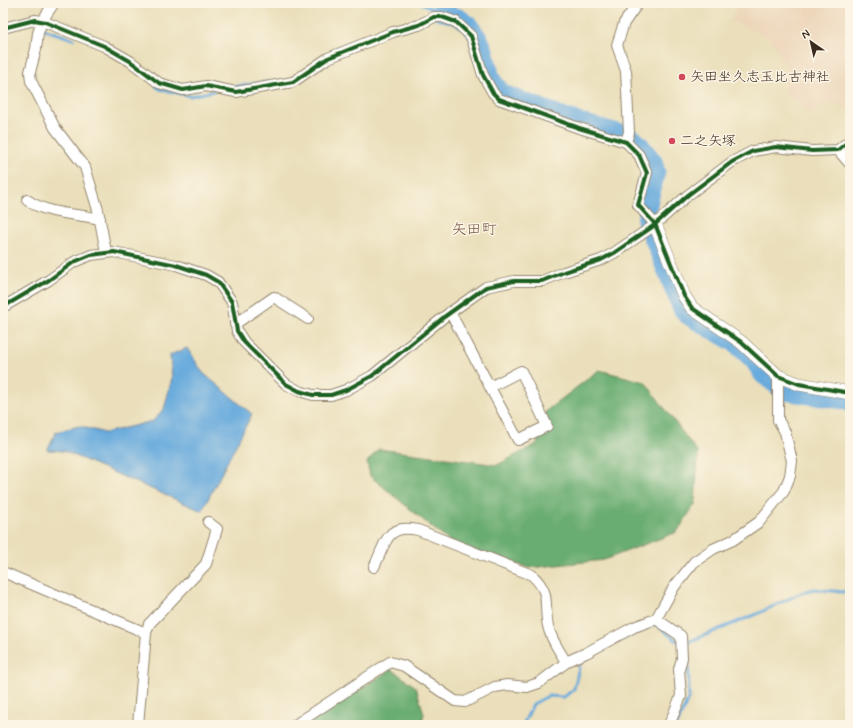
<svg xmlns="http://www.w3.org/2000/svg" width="853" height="728" viewBox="0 0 853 728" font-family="Mynerve,'Klee One',sans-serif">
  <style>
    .built { fill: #edd7bb }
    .forest { fill: #6bad72; stroke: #536c48 }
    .water { fill: #69abdd; stroke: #526a7e }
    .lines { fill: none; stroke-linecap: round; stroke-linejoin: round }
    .stream { stroke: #69abdd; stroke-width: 3 }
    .river { stroke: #69abdd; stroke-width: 17 }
    .minor-casing { stroke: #92846c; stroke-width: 12 }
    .tertiary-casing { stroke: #92846c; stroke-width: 14 }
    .minor { stroke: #fff; stroke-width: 10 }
    .tertiary { stroke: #fff; stroke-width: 13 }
    .cycleway-casing { stroke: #fcf5e5; stroke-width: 6 }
    .cycleway { stroke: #1b5e20; stroke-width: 4 }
    .poi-dot { fill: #d1495b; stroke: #fcf5e5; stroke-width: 1.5 }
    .labels { text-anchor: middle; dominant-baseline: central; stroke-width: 3; stroke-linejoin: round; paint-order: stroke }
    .poi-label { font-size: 14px; fill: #3b2a1e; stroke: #fcf5e5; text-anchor: start }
    .neighbourhood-label { font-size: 15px; fill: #745440; stroke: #fcf5e5 }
  </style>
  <rect width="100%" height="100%" fill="#fcf5e5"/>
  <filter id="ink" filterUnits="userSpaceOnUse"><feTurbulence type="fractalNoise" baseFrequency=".025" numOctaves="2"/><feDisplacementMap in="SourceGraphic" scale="8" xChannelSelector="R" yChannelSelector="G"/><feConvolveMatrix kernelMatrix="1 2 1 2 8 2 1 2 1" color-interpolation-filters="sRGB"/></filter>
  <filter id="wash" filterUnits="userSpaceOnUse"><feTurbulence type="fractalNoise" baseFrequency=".012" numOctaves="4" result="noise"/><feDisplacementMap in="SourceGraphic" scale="16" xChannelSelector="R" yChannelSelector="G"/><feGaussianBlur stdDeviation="0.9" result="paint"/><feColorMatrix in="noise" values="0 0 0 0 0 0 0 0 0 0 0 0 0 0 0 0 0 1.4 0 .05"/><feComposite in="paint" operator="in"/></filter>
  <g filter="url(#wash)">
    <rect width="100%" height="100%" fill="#eadfba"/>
    <path class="built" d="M 738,3 L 850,3 L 850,109 L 830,102 L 808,114 L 783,91 L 787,68 L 770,38 L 730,21 Z"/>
    <g class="forest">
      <path d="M 429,3 L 461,3 L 448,10 Z"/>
      <path d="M 599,370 L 645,382 L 698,453 L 695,504 L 677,532 L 604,560 L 529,568 L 450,542 L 370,476 L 367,462 L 379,449 L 497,465 L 537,444 L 546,411 Z"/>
      <path d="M 391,669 L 416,687 L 424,714 L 421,725 L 307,725 Z"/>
    </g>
    <path class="water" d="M 187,348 L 203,373 L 252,414 L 202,511 L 64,451 L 47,450 L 56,432 L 79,426 L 105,433 L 153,421 L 164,409 L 172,378 L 170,355 Z"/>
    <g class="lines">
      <g class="stream">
        <path d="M 421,3 L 439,12"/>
        <path d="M 43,29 L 73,39"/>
        <path d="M 336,49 L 381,32"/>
        <path d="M 156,86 L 160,89 L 190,96 L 214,91"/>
        <path d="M 231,87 L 267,82"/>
        <path d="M 618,641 L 656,624 L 677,641 L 688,642 L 757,614 L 801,593 L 814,589 L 843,592 L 850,590"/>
        <path d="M 523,725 L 533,704 L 548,696 L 564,697 L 574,689 L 581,659"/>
        <path d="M 677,725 L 689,697 L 688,642"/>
      </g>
      <path class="river" d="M 439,12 L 459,17 L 469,24 L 480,39 L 485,50 L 492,79 L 503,93 L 581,122 L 622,133 L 635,139 L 642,146 L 654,161 L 657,172 L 645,220 L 681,309 L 687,316 L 735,344 L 753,361 L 762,375 L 784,392 L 850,402"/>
    </g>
  </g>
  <g filter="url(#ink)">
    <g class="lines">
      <defs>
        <g id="minor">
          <path d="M 54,3 L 42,21 L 38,33 L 36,49 L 30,72 L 31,81 L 55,128 L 85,167 L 98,210 L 106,252"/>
          <path d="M 3,28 L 35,20 L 45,22 L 104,46 L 130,61 L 159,83 L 166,85 L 183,90 L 206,86 L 236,92 L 293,82 L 328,58 L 393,32 L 419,25 L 434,17 L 442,17 L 456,22 L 471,36 L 483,75 L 493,93 L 499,99 L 579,128 L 626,142 L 639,155 L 647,173 L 638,205 L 655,224"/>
          <path d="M 626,142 L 629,132 L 626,71 L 617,45 L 624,23 L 638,3"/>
          <path d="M 838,150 L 850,164"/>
          <path d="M 27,200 C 49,215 74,213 100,219"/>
          <path d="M 3,307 L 49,280 L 74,262 L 91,255 L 114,252 L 176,265 L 206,275 L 218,282 L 232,302 L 237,331 L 244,342 L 286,384 L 299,391 L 313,395 L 331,395 L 346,390 L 372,376 L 444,317 L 486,287 L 514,281 L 542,281 L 564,272 L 601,260 L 614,253 L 652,227 L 688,195 L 732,162 L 753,151 L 776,147 L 812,151 L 838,150 L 850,140"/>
          <path d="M 450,312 L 518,440 L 547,426 L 521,371 L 490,387"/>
          <path d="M 235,324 L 274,297 L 308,319"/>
          <path d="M 374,567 C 386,543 386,523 418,530 L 532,575 C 552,594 543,602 548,626 C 551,640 559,650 566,662"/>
          <path d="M 3,572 L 146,633"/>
          <path d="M 656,619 L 681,636 L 682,658 L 679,669 L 681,696 L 669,725"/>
          <path d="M 138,725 L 146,633 L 149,624 L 206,564 L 217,529 L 208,522"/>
          <path d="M 295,725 L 390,662 L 404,666 L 455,701 L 465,702 L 495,687 L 507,685 L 527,687 L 539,683 L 568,661 L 586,653 L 634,627 L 656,619 L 674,587 L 694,562 L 713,549 L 733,540 L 759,522 L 784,491 L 790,476 L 792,461 L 785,432 L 778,420 L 778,376"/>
        </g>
        <path id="tertiary" d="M 655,224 L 684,296 L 692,308 L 741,342 L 778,376 L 799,384 L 850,393"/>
      </defs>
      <use href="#minor" class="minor-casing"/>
      <use href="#tertiary" class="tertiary-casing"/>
      <use href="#minor" class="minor"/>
      <use href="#tertiary" class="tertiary"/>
      <defs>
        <g id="cycleway">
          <path d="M 3,28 L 35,20 L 45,22 L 104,46 L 130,61 L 159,83 L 166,85 L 183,90 L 206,86 L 236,92 L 293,82 L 328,58 L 393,32 L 419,25 L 434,17 L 442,17 L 456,22 L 471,36 L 483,75 L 493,93 L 499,99 L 579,128 L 626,142 L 639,155 L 647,173 L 638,205 L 655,224 L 684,296 L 692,308 L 741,342 L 778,376 L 799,384 L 850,393"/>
          <path d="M 3,307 L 49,280 L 74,262 L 91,255 L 114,252 L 176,265 L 206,275 L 218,282 L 232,302 L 237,331 L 244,342 L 286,384 L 299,391 L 313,395 L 331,395 L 346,390 L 372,376 L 444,317 L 486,287 L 514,281 L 542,281 L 564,272 L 601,260 L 614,253 L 652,227 L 688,195 L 732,162 L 753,151 L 776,147 L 812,151 L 838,150 L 850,140"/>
        </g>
      </defs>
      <use href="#cycleway" class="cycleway-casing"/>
      <use href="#cycleway" class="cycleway"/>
    </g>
  </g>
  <g class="poi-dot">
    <circle cx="682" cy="77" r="4"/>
    <circle cx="672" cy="141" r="4"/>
  </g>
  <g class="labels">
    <g class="poi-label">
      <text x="690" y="77">矢田坐久志玉比古神社</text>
      <text x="680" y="141">二之矢塚</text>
    </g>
    <g class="neighbourhood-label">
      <text x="474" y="230">矢田町</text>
    </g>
  </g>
  <rect width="853" height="728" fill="none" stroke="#fcf5e5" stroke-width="16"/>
  <g transform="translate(811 42) rotate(326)" stroke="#fcf5e5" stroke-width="3" paint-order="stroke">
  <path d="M0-3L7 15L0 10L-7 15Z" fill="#3b2a1e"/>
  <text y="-6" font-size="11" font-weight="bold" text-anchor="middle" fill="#3b2a1e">N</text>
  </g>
</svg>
